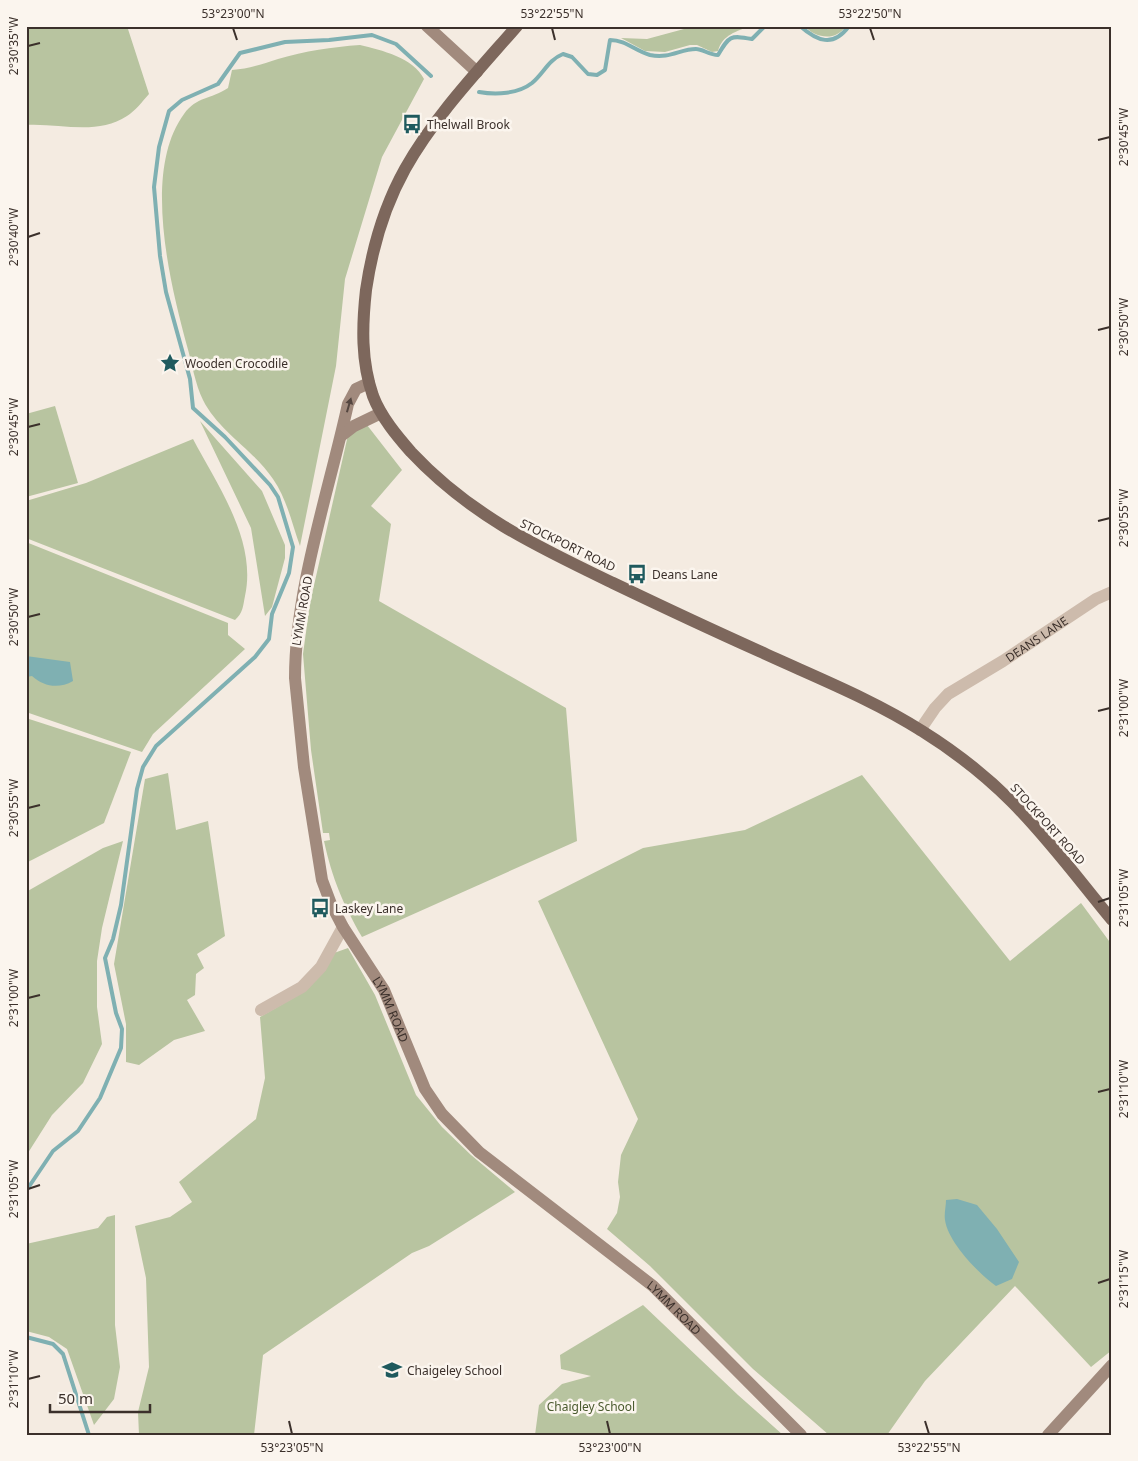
<svg xmlns="http://www.w3.org/2000/svg" width="1138" height="1461" viewBox="0 0 1138 1461" font-family="'Noto Sans',sans-serif">
  <style>
    .green { fill: #b8c4a0 }
    .water { fill: #7fb0b2 }
    .lines { fill: none; stroke-linecap: round; stroke-linejoin: round }
    .stream { stroke: #7fb0b2; stroke-width: 4 }
    .street { stroke: #cdbbac; stroke-width: 12 }
    .secondary { stroke: #a18a7d; stroke-width: 12 }
    .primary { stroke: #7d675c; stroke-width: 12 }
    .oneway { fill: #544640 }
    .ticks { fill: none; stroke: #3b302b; stroke-width: 2 }
    .labels { text-anchor: middle; dominant-baseline: central; stroke-width: 5; stroke-linejoin: round; paint-order: stroke }
    .poi-label { font-size: 12px; fill: #3b302b; stroke: #fbf5ee; text-anchor: start }
    .street-label { font-size: 12px; fill: #3b302b; stroke: #fbf5ee }
    .park-label { font-size: 12px; fill: #4a5a2e; stroke: #fbf5ee }
    .neatline { fill: none; stroke: #3b302b; stroke-width: 2 }
    .ticks-label { font-size: 12px; text-anchor: middle; fill: #3b302b }
  </style>
  <rect width="100%" height="100%" fill="#f4ebe1"/>
  <g class="green">
    <path d="M 26,26 L 127,26 L 149,94 C 142,102 135,111 127,116 C 97,136 60,123 26,125 Z"/>
    <path d="M 695,26 L 751,26 C 737,31 722,35 718,51 L 712,52 L 697,45 L 690,45 L 665,52 L 645,51 L 621,38 L 647,39 Z"/>
    <path d="M 804,26 L 846,26 C 835,42 816,38 804,26 Z"/>
    <path d="M 360,45 C 381,50 414,58 424,79 L 382,157 L 345,279 L 336,366 L 300,546 C 292,524 287,499 273,479 C 254,450 219,432 203,400 C 195,384 192,363 187,346 C 170,283 142,171 184,114 C 197,96 210,100 228,88 L 232,70 C 249,69 262,64 278,59 C 305,51 332,47 360,45 Z"/>
    <path d="M 55,406 L 78,483 L 26,497 L 26,414 Z"/>
    <path d="M 200,421 L 262,491 L 285,545 L 285,558 L 272,607 L 265,616 L 251,528 Z"/>
    <path d="M 367,425 L 402,470 L 371,506 L 391,524 L 379,601 L 566,708 L 577,841 L 362,937 C 343,904 332,878 324,841 L 330,840 L 329,833 L 323,833 L 311,750 L 303,654 L 310,603 L 348,435 Z"/>
    <path d="M 193,439 C 218,486 257,541 245,596 C 243,606 243,613 235,620 L 26,538 L 26,501 L 86,483 Z"/>
    <path d="M 26,542 L 228,623 L 228,635 L 245,649 L 153,734 L 142,752 L 26,712 Z"/>
    <path d="M 26,718 L 131,752 L 104,823 L 26,863 Z"/>
    <path d="M 168,773 L 176,830 L 208,821 L 225,936 L 197,954 L 204,968 L 196,974 L 195,995 L 187,1000 L 205,1031 L 174,1040 L 139,1065 L 126,1062 L 126,1024 L 114,964 L 145,779 Z"/>
    <path d="M 862,775 L 1010,961 L 1081,903 L 1112,945 L 1112,1350 L 1091,1367 L 1015,1286 L 925,1381 L 887,1435 L 829,1435 L 753,1369 L 650,1266 L 607,1229 L 617,1213 L 620,1197 L 618,1182 L 621,1155 L 638,1119 L 538,901 L 643,848 L 745,830 Z"/>
    <path d="M 123,841 L 102,928 L 97,961 L 97,1007 L 102,1044 L 83,1083 L 52,1115 L 26,1156 L 26,892 L 103,848 Z"/>
    <path d="M 348,948 L 375,995 L 416,1095 L 442,1127 L 471,1155 L 515,1192 L 429,1246 L 412,1253 L 263,1355 L 254,1435 L 139,1435 L 138,1412 L 149,1367 L 146,1278 L 135,1226 L 170,1217 L 192,1202 L 179,1182 L 256,1119 L 265,1078 L 260,1017 L 300,994 L 334,953 Z"/>
    <path d="M 115,1215 L 115,1325 L 120,1367 L 114,1399 L 94,1425 L 67,1349 L 49,1337 L 26,1331 L 26,1244 L 98,1228 L 107,1217 Z"/>
    <path d="M 643,1305 L 738,1395 L 783,1435 L 535,1435 L 539,1405 L 562,1384 L 591,1376 L 561,1369 L 560,1355 Z"/>
  </g>
  <g class="water">
    <path d="M 26,656 L 70,662 L 73,681 C 59,689 44,687 32,676 L 26,677 Z"/>
    <path d="M 957,1199 L 977,1205 L 997,1229 L 1019,1262 L 1012,1279 L 996,1286 C 978,1273 948,1242 945,1220 C 944,1214 946,1206 946,1200 Z"/>
  </g>
  <g class="lines">
    <g class="stream">
      <path d="M 800,26 C 817,41 833,48 849,26"/>
      <path d="M 479,92 C 496,95 518,94 532,83 C 544,73 548,60 563,54 L 572,57 L 588,74 L 597,75 L 605,70 L 610,40 C 626,40 635,51 650,55 C 670,59 680,49 696,49 C 703,49 709,55 718,55 C 729,36 730,35 752,39 L 765,26"/>
      <path d="M 26,1191 L 53,1151 L 78,1131 L 100,1098 L 121,1048 L 122,1029 L 116,1013 L 105,958 L 113,939 L 121,905 L 137,789 L 143,767 L 156,746 L 255,657 L 269,639 L 272,614 L 289,573 L 293,547 L 278,497 L 270,485 L 225,437 L 193,408 L 190,379 L 166,292 L 160,256 L 154,187 L 159,147 L 169,111 L 182,100 L 218,84 L 240,53 L 285,42 L 329,40 L 372,35 L 396,44 L 431,76"/>
      <path d="M 26,1337 L 53,1344 L 63,1354 L 89,1435"/>
    </g>
    <g class="street">
      <path id="s1" d="M 920,730 L 935,708 L 948,694 L 1003,661 L 1096,599 L 1112,592"/>
      <path d="M 261,1010 L 302,987 L 321,967 L 343,927"/>
    </g>
    <g class="secondary">
      <path d="M 427,26 L 477,72"/>
      <path id="s2" d="M 369,383 L 356,389 L 348,404 C 329,491 295,589 295,678 L 304,767 L 322,880 L 331,904 L 343,927 L 384,990 L 425,1089 L 442,1114 L 479,1152 L 653,1286 L 801,1435"/>
      <path d="M 341,436 L 354,426 L 381,413"/>
      <path d="M 1048,1435 L 1112,1365"/>
    </g>
    <path class="primary" d="M 517,26 C 477,72 435,116 405,169 C 385,205 372,249 366,290 C 362,326 361,361 373,396 C 381,417 397,436 411,452 C 470,515 536,546 613,583 C 661,606 710,629 759,651 C 813,676 872,699 922,731 C 954,751 985,775 1012,802 C 1048,838 1079,880 1112,920"/>
  </g>
  <defs><path id="oneway-solid" d="M-6-.8H1V-3.2L6.5 0L1 3.2V.8H-6Z" transform="scale(1.25)"/></defs>
  <use class="oneway" href="#oneway-solid" transform="translate(349 405) rotate(-74)"/>
  <path class="ticks" d="M 233,28 L 237,40M 552,28 L 555,40M 870,28 L 874,40M 28,46 L 40,43M 1098,140 L 1110,137M 28,237 L 40,233M 1098,330 L 1110,327M 28,427 L 40,424M 1098,521 L 1110,518M 28,617 L 40,614M 1098,711 L 1110,708M 28,808 L 40,805M 1098,902 L 1110,898M 28,998 L 40,995M 1098,1092 L 1110,1089M 28,1189 L 40,1185M 1098,1283 L 1110,1279M 28,1379 L 40,1376M 289,1421 L 292,1434M 607,1421 L 610,1434M 925,1421 L 929,1434"/>
  <defs>
    <symbol id="bus-bare" viewBox="-9 -9 18 18"><path d="M-5-6H5V4H4V6H2V4H-2V6H-4V4H-5ZM-3.5-4V0h7V-4ZM-3.5 1.2v1.5H-2V1.2ZM2 1.2v1.5H3.5V1.2Z" fill="#1f5a5e" stroke="#fbf5ee" stroke-width="2.5" paint-order="stroke"/></symbol>
    <symbol id="sight-bare" viewBox="-9 -9 18 18"><path d="M0-6L1.8-2.2L6-1.7L2.9 1.2L3.7 5.4L0 3.3L-3.7 5.4L-2.9 1.2L-6-1.7L-1.8-2.2Z" fill="#1f5a5e" stroke="#fbf5ee" stroke-width="2.5" paint-order="stroke"/></symbol>
    <symbol id="school-bare" viewBox="-9 -9 18 18"><path d="M0-5L7-2L0 1L-7-2ZM-4 1L0 2.5L4 1V4Q0 6-4 4Z" fill="#1f5a5e" stroke="#fbf5ee" stroke-width="2.5" paint-order="stroke"/></symbol>
  </defs>
  <g fill-rule="evenodd">
    <use href="#bus-bare" x="398" y="110" width="28" height="28"/>
    <use href="#sight-bare" x="156" y="349" width="28" height="28"/>
    <use href="#bus-bare" x="623" y="560" width="28" height="28"/>
    <use href="#bus-bare" x="306" y="894" width="28" height="28"/>
    <use href="#school-bare" x="378" y="1356" width="28" height="28"/>
  </g>
  <g class="labels">
    <g class="poi-label">
      <text x="427" y="124">Thelwall Brook</text>
      <text x="185" y="363">Wooden Crocodile</text>
      <text x="652" y="574">Deans Lane</text>
      <text x="335" y="908">Laskey Lane</text>
      <text x="407" y="1370">Chaigeley School</text>
    </g>
    <g class="street-label">
      <text transform="translate(568 545) rotate(26)">STOCKPORT ROAD</text>
      <text transform="translate(302 611) rotate(-80)">LYMM ROAD</text>
      <text stroke="none"><textPath href="#s1" startOffset="150">DEANS LANE</textPath></text>
      <text transform="translate(1048 824) rotate(48)">STOCKPORT ROAD</text>
      <text stroke="none"><textPath href="#s2" startOffset="662">LYMM ROAD</textPath></text>
      <text stroke="none"><textPath href="#s2" startOffset="1082">LYMM ROAD</textPath></text>
    </g>
    <g class="park-label">
      <text x="591" y="1406">Chaigley School</text>
    </g>
  </g>
  <rect width="1138" height="1461" fill="none" stroke="#fbf5ee" stroke-width="55"/>
  <path d="M50 1404v8h100v-8" fill="none" stroke="#3b302b" stroke-width="2.5"/>
  <text x="58" y="1404" font-size="15" fill="#3b302b" stroke="#fbf5ee" stroke-width="4" paint-order="stroke">50 m</text>
  <rect x="28" y="28" width="1082" height="1406" class="neatline"/>
  <g class="ticks-label">
    <text x="233" y="18">53°23'00"N</text>
    <text x="552" y="18">53°22'55"N</text>
    <text x="870" y="18">53°22'50"N</text>
    <text transform="translate(14 46) rotate(-90)" y="4">2°30'35"W</text>
    <text transform="translate(1124 137) rotate(-90)" y="4">2°30'45"W</text>
    <text transform="translate(14 237) rotate(-90)" y="4">2°30'40"W</text>
    <text transform="translate(1124 327) rotate(-90)" y="4">2°30'50"W</text>
    <text transform="translate(14 427) rotate(-90)" y="4">2°30'45"W</text>
    <text transform="translate(1124 518) rotate(-90)" y="4">2°30'55"W</text>
    <text transform="translate(14 617) rotate(-90)" y="4">2°30'50"W</text>
    <text transform="translate(1124 708) rotate(-90)" y="4">2°31'00"W</text>
    <text transform="translate(14 808) rotate(-90)" y="4">2°30'55"W</text>
    <text transform="translate(1124 898) rotate(-90)" y="4">2°31'05"W</text>
    <text transform="translate(14 998) rotate(-90)" y="4">2°31'00"W</text>
    <text transform="translate(1124 1089) rotate(-90)" y="4">2°31'10"W</text>
    <text transform="translate(14 1189) rotate(-90)" y="4">2°31'05"W</text>
    <text transform="translate(1124 1279) rotate(-90)" y="4">2°31'15"W</text>
    <text transform="translate(14 1379) rotate(-90)" y="4">2°31'10"W</text>
    <text x="292" y="1452">53°23'05"N</text>
    <text x="610" y="1452">53°23'00"N</text>
    <text x="929" y="1452">53°22'55"N</text>
  </g>
</svg>
